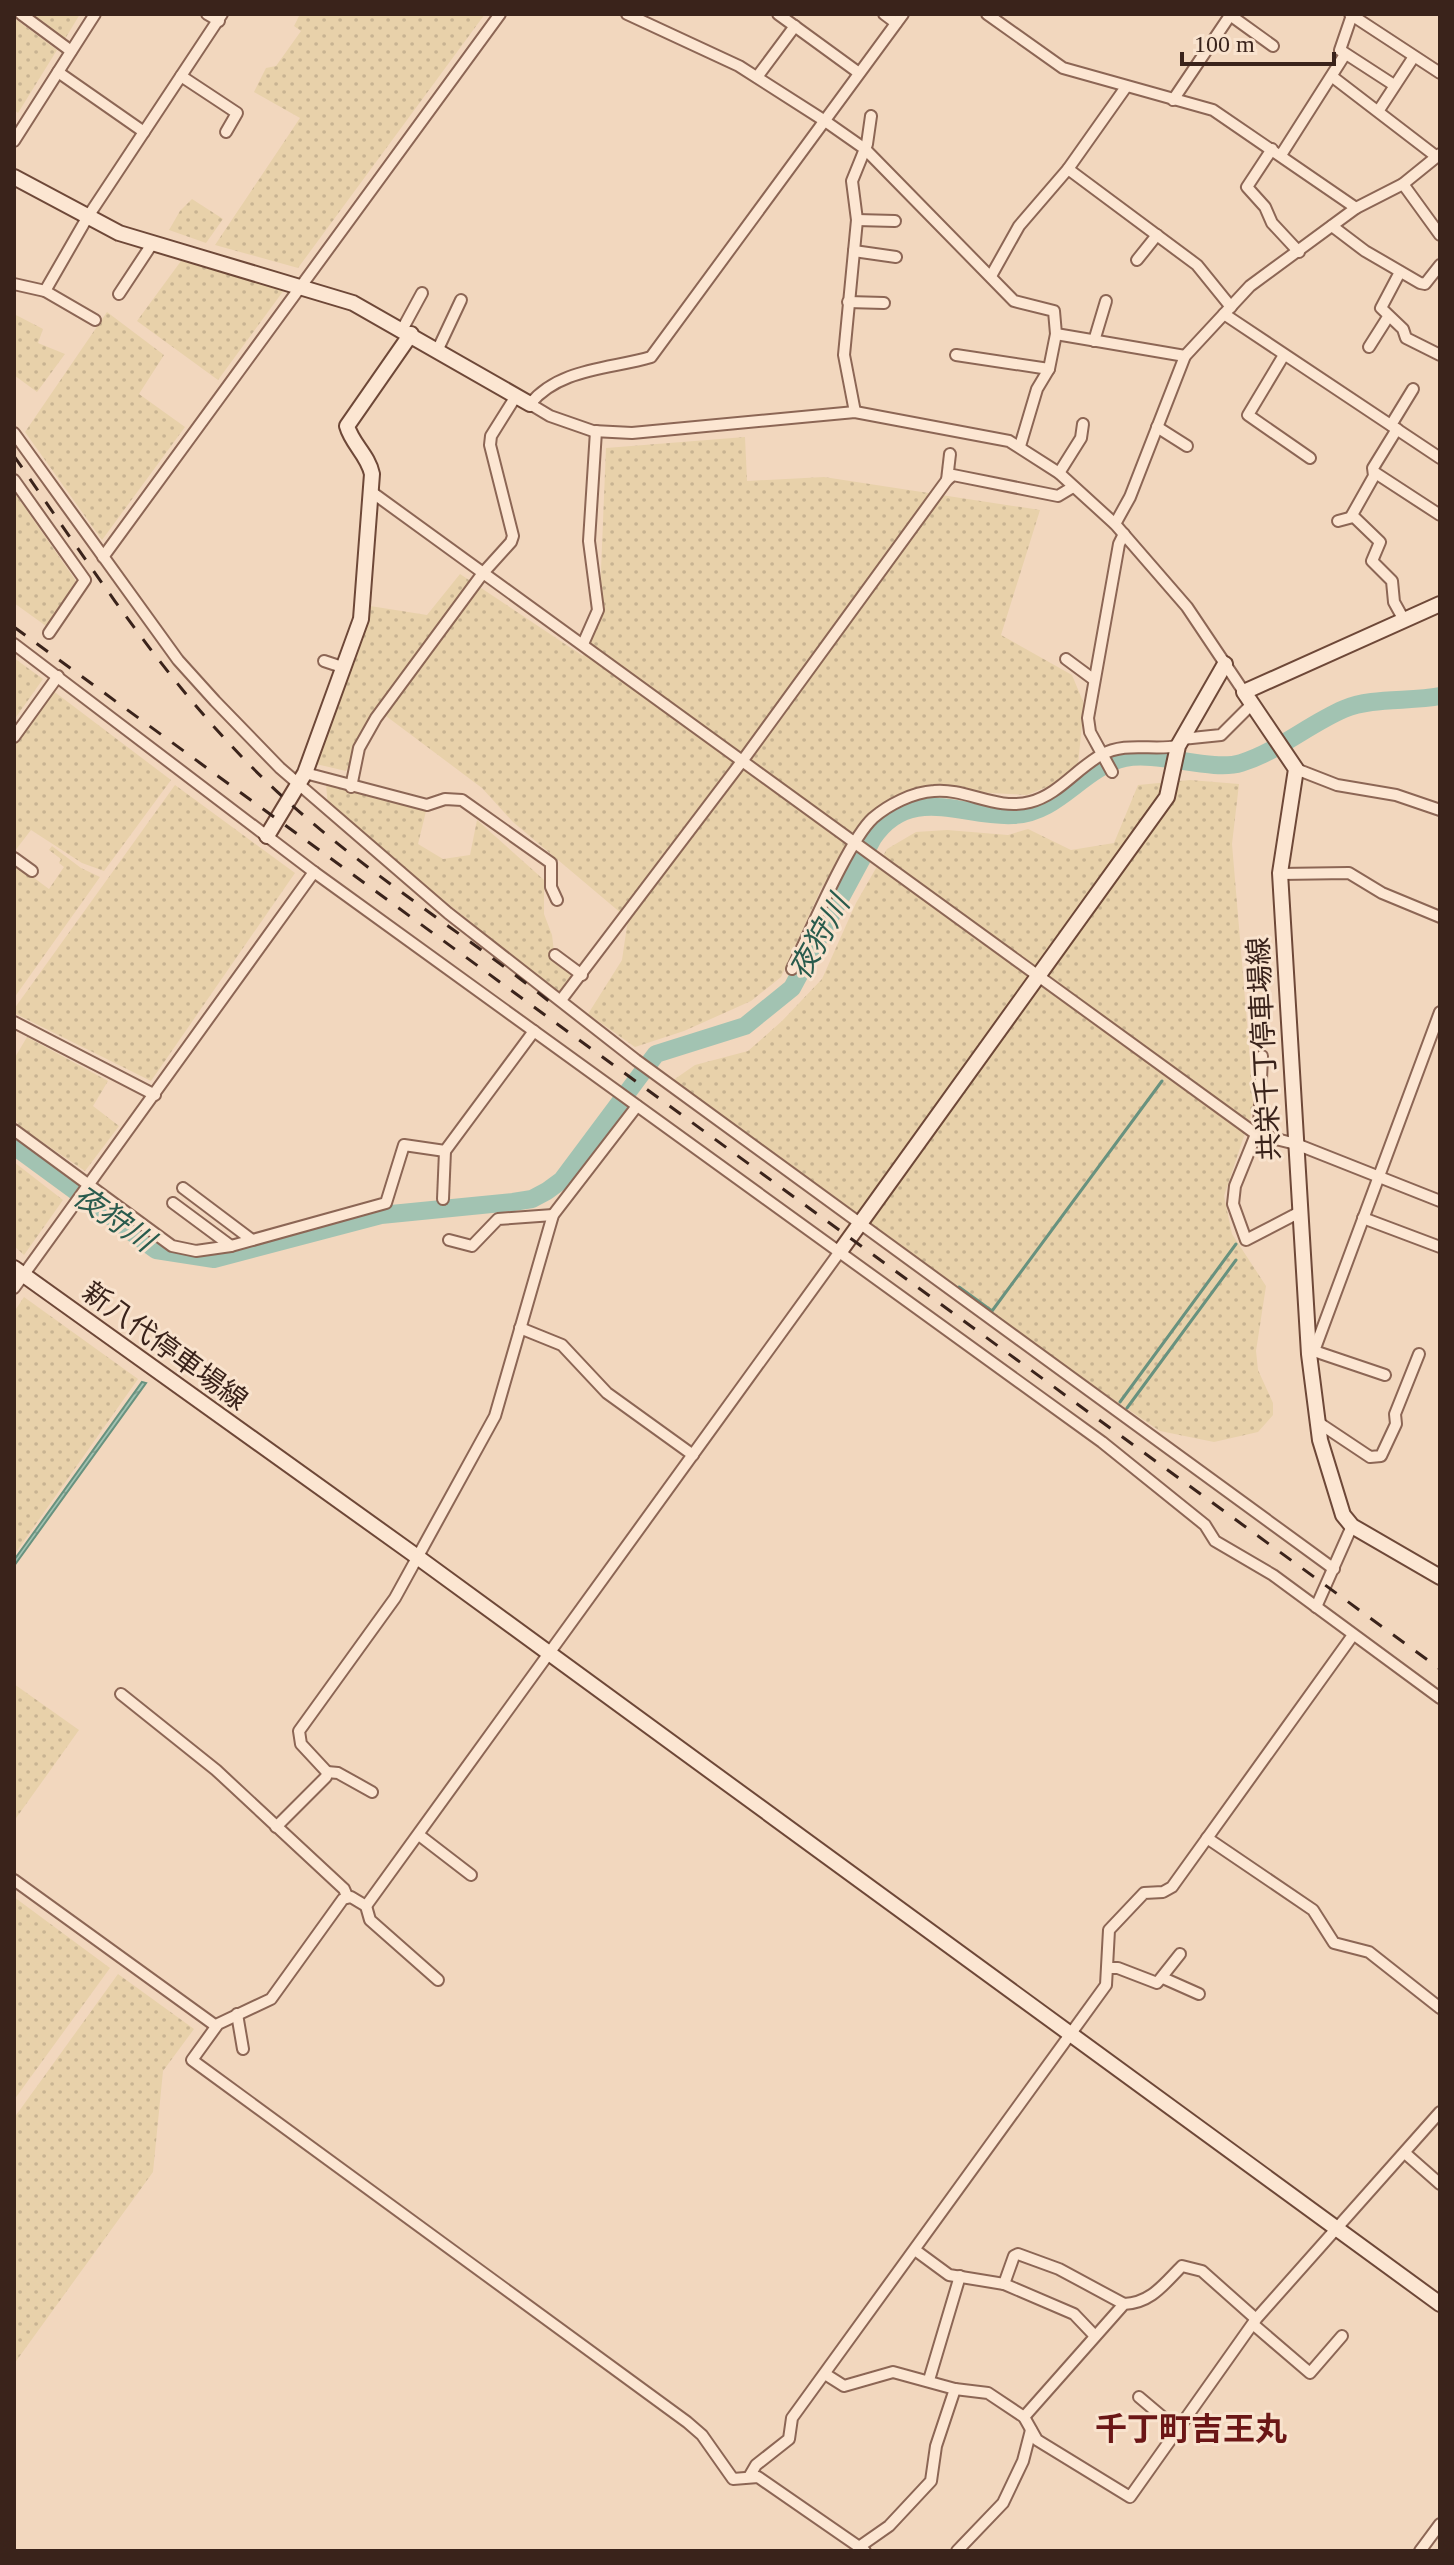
<svg xmlns="http://www.w3.org/2000/svg" width="1454" height="2565" viewBox="0 0 1454 2565" font-family="'Times New Roman','Noto Sans JP',serif">
  <style>
    .farmland { fill: url(#farmland-dots) }
    .water { fill: url(#water-ripples); stroke: #68927f; stroke-width: 2 }
    .lines { fill: none; stroke-linecap: round; stroke-linejoin: round }
    .stream { stroke: #68927f; stroke-width: 3 }
    .river { stroke: #a2c3b2; stroke-width: 18 }
    .street-casing { stroke: #8c6655; stroke-width: 14 }
    .secondary-casing { stroke: #6e4838; stroke-width: 18 }
    .street { stroke: #fce6d2; stroke-width: 10 }
    .secondary { stroke: #fce6d2; stroke-width: 14 }
    .rail { stroke: #3a231b; stroke-width: 3; stroke-dasharray: 14 14; stroke-linecap: butt }
    .labels { text-anchor: middle; dominant-baseline: central; stroke-width: 6; stroke-linejoin: round; paint-order: stroke }
    .street-label { font-size: 28px; fill: #3a231b; stroke: #f9e3ce }
    .water-label { font-size: 30px; font-style: italic; fill: #295b4d; stroke: #f9e3ce }
    .quarter-label { font-size: 32px; font-weight: bold; fill: #6b1616; stroke: #f9e3ce }
  </style>
  <defs>
    <pattern id="farmland-dots" width="8" height="8" patternUnits="userSpaceOnUse" patternTransform="scale(2)"><rect width="8" height="8" fill="#e8d1aa"/><path d="M2 2h.1M6 6h.1" fill="none" stroke="#c8b392" stroke-width="1.8" stroke-linecap="round"/></pattern>
    <pattern id="water-ripples" width="26" height="14" patternUnits="userSpaceOnUse" patternTransform="scale(2)"><rect width="26" height="14" fill="#a2c3b2"/><path d="M2 4q2-2 4 0t4 0M15 11q2-2 4 0t4 0" fill="none" stroke="#8ca798"/></pattern>
  </defs>
  <rect width="100%" height="100%" fill="#f2d7be"/>
  <g class="farmland">
    <path d="M 31,14 L 80,14 L 65,39 Z"/>
    <path d="M 300,14 L 485,14 L 298,268 L 215,245 L 300,118 L 254,92 L 266,68 L 276,66 L 301,31 L 294,26 Z"/>
    <path d="M 14,18 L 57,50 L 18,113 L 14,110 Z"/>
    <path d="M 192,199 L 223,219 L 206,243 L 169,230 L 180,211 Z"/>
    <path d="M 181,261 L 284,290 L 218,380 L 137,321 Z"/>
    <path d="M 107,312 L 164,355 L 139,394 L 185,427 L 102,540 L 25,432 Z"/>
    <path d="M 14,314 L 43,329 L 38,343 L 65,354 L 37,392 L 14,375 Z"/>
    <path d="M 745,437 L 747,481 L 824,477 L 1040,510 L 1001,635 L 1072,675 L 1084,704 L 1078,765 L 1059,782 L 1027,795 L 919,789 L 892,797 L 862,826 L 821,889 L 781,977 L 751,1001 L 684,1031 L 635,1047 L 588,1014 L 622,960 L 628,919 L 513,822 L 482,788 L 378,710 L 346,771 L 316,764 L 370,606 L 427,615 L 460,574 L 583,656 L 599,619 L 606,448 Z"/>
    <path d="M 14,492 L 76,581 L 46,626 L 14,603 Z"/>
    <path d="M 14,658 L 43,679 L 14,720 Z"/>
    <path d="M 52,690 L 171,780 L 104,871 L 82,863 L 31,830 L 14,852 L 14,742 Z"/>
    <path d="M 1190,780 L 1239,784 L 1232,844 L 1254,1106 L 1224,1196 L 1232,1234 L 1266,1286 L 1256,1351 L 1258,1370 L 1273,1403 L 1273,1415 L 1258,1432 L 1214,1442 L 1160,1431 L 1019,1336 L 672,1081 L 695,1065 L 748,1051 L 782,1021 L 822,979 L 856,903 L 887,849 L 916,832 L 947,830 L 1008,835 L 1028,829 L 1071,850 L 1114,843 L 1138,785 Z"/>
    <path d="M 326,784 L 427,807 L 418,844 L 443,859 L 470,855 L 477,820 L 544,880 L 544,914 L 552,935 L 555,960 L 583,981 L 565,998 L 328,807 Z"/>
    <path d="M 175,785 L 295,873 L 151,1081 L 14,1013 L 14,1009 Z"/>
    <path d="M 52,846 L 81,868 L 100,877 L 14,998 L 14,863 L 49,889 L 64,867 L 59,863 L 61,859 L 49,850 Z"/>
    <path d="M 27,1037 L 108,1081 L 93,1106 L 119,1126 L 85,1171 L 20,1127 L 14,1118 L 14,1059 Z"/>
    <path d="M 14,1162 L 63,1200 L 24,1255 L 14,1246 Z"/>
    <path d="M 24,1297 L 138,1379 L 14,1555 L 14,1312 Z"/>
    <path d="M 14,1684 L 79,1730 L 14,1821 Z"/>
    <path d="M 14,1897 L 110,1968 L 14,2100 Z"/>
    <path d="M 118,1974 L 194,2029 L 163,2071 L 153,2172 L 14,2364 L 14,2118 Z"/>
  </g>
  <path class="water" d="M 142,1382 L 146,1383 L 14,1566 L 14,1560 Z"/>
  <g class="lines">
    <g class="stream">
      <path d="M 959,1287 L 992,1311 L 1162,1081"/>
      <path d="M 1120,1402 L 1236,1244"/>
      <path d="M 1127,1408 L 1236,1260"/>
    </g>
    <path class="river" d="M 14,1146 L 156,1250 L 214,1259 L 381,1215 L 513,1202 L 532,1199 L 547,1191 L 562,1180 L 656,1054 L 745,1026 L 792,988 L 873,838 C 910,783 964,818 1013,815 C 1060,813 1082,767 1125,758 C 1157,751 1212,772 1241,763 C 1277,752 1309,724 1344,709 C 1372,697 1410,702 1440,696"/>
    <defs>
      <g id="street">
        <path d="M 21,14 L 71,51"/>
        <path d="M 207,14 L 219,21"/>
        <path d="M 627,14 L 739,66 L 825,121 L 865,149 L 1014,301 L 1054,311 L 1056,334 L 1185,356"/>
        <path d="M 778,14 L 859,73"/>
        <path d="M 884,14 L 896,23"/>
        <path d="M 903,14 L 651,357 C 611,369 559,368 530,404 L 550,416 L 593,431 L 632,433 L 855,412 L 1009,441 L 1059,473 L 1115,524 L 1187,607 L 1244,692"/>
        <path d="M 987,14 L 1063,68 L 1213,110 L 1356,208"/>
        <path d="M 1350,14 L 1440,73"/>
        <path d="M 1230,15 L 1273,46"/>
        <path d="M 1352,15 L 1340,50 L 1394,85"/>
        <path d="M 58,72 L 144,132"/>
        <path d="M 181,76 L 237,113 L 226,132"/>
        <path d="M 757,77 L 795,26"/>
        <path d="M 1334,78 L 1437,157"/>
        <path d="M 1173,100 L 1231,14"/>
        <path d="M 1379,110 L 1413,58"/>
        <path d="M 14,141 L 95,14"/>
        <path d="M 1272,149 L 1247,187 L 1265,207 L 1272,223 L 1299,252"/>
        <path d="M 1281,155 L 1344,56"/>
        <path d="M 1068,169 L 1197,265 L 1231,307"/>
        <path d="M 1403,184 L 1440,235"/>
        <path d="M 857,220 L 895,221"/>
        <path d="M 1332,226 L 1365,251 L 1420,283 L 1425,284 L 1440,265"/>
        <path d="M 854,251 L 896,257"/>
        <path d="M 1137,260 L 1157,235"/>
        <path d="M 1400,272 L 1381,308 L 1403,329 L 1406,338 L 1440,355"/>
        <path d="M 991,276 L 1019,226 L 1068,169 L 1126,87"/>
        <path d="M 14,284 L 45,291 L 95,320"/>
        <path d="M 45,291 L 87,218 L 222,14"/>
        <path d="M 119,294 L 152,244"/>
        <path d="M 848,302 L 884,303"/>
        <path d="M 1224,314 L 1440,458"/>
        <path d="M 403,328 L 422,293"/>
        <path d="M 1094,341 L 1106,301"/>
        <path d="M 1369,347 L 1388,317"/>
        <path d="M 438,349 L 461,300"/>
        <path d="M 956,355 L 1049,369"/>
        <path d="M 1284,355 L 1248,415 L 1310,458"/>
        <path d="M 855,412 L 844,355 L 857,220 L 852,181 L 867,144 L 871,116"/>
        <path d="M 1391,425 L 1413,389"/>
        <path d="M 1157,427 L 1187,446"/>
        <path d="M 1397,429 L 1373,468 L 1374,476 L 1352,515 L 1380,542 L 1372,561 L 1392,581 L 1394,602 L 1404,620"/>
        <path d="M 14,433 L 178,660 L 215,701 L 280,768 L 448,913 L 636,1060 L 1334,1569"/>
        <path d="M 1020,446 L 1037,389 L 1049,369 L 1056,334"/>
        <path d="M 1374,472 L 1440,515"/>
        <path d="M 1059,473 L 1081,438 L 1083,424"/>
        <path d="M 14,480 L 85,580 L 49,633"/>
        <path d="M 947,480 L 950,454"/>
        <path d="M 373,493 L 1256,1134 L 1296,1144 L 1440,1201"/>
        <path d="M 1338,521 L 1353,517"/>
        <path d="M 1115,524 L 1130,497 L 1185,356 L 1250,286 L 1356,208 L 1403,184 L 1440,154"/>
        <path d="M 103,557 L 500,14"/>
        <path d="M 14,644 L 314,872 L 1102,1442 L 1205,1525 L 1215,1541 L 1273,1575 L 1440,1698"/>
        <path d="M 583,644 L 598,610 L 589,541 L 596,431"/>
        <path d="M 1066,659 L 1093,679"/>
        <path d="M 324,661 L 345,668"/>
        <path d="M 14,737 L 58,676"/>
        <path d="M 1182,739 L 1221,735 L 1252,704"/>
        <path d="M 1296,769 L 1337,785 L 1396,795 L 1440,810"/>
        <path d="M 1112,772 L 1090,732 L 1088,718 L 1119,544 L 1124,534"/>
        <path d="M 305,773 L 427,805 L 445,799 L 462,800 L 551,863 L 551,887 L 557,900"/>
        <path d="M 351,787 L 359,748 L 376,718 L 483,573 L 511,542 L 513,536 L 490,445 L 491,436 L 516,396"/>
        <path d="M 14,858 L 32,871"/>
        <path d="M 1280,874 L 1349,873 L 1382,893 L 1440,917"/>
        <path d="M 555,955 L 582,975"/>
        <path d="M 792,969 C 809,935 848,841 873,818 C 888,805 913,792 934,791 C 966,788 997,811 1030,802 C 1058,795 1076,769 1101,755 C 1126,741 1152,751 1178,746"/>
        <path d="M 561,1000 L 743,760 L 947,480 L 953,475 L 1058,496 L 1073,487"/>
        <path d="M 14,1022 L 155,1095"/>
        <path d="M 1262,1056 L 1259,1127 L 1235,1186 L 1233,1204 L 1246,1240 L 1300,1212"/>
        <path d="M 14,1130 L 172,1246 L 196,1251 L 231,1246 L 386,1203 L 404,1145 L 445,1151 L 534,1031"/>
        <path d="M 183,1188 L 252,1240"/>
        <path d="M 443,1199 L 445,1151"/>
        <path d="M 173,1203 L 231,1246"/>
        <path d="M 1363,1218 L 1440,1247"/>
        <path d="M 449,1240 L 472,1246 L 498,1219 L 553,1215"/>
        <path d="M 841,1250 L 366,1906 L 351,1897 L 343,1899 L 271,1999 L 218,2024 L 192,2060 L 687,2422 L 702,2435 L 733,2479 L 758,2477 L 865,2551"/>
        <path d="M 14,1288 L 314,872"/>
        <path d="M 520,1328 L 562,1345 L 607,1393 L 693,1455"/>
        <path d="M 1314,1351 L 1385,1375"/>
        <path d="M 1309,1354 L 1314,1351 L 1440,1012"/>
        <path d="M 1316,1421 L 1370,1457 L 1381,1456 L 1396,1424 L 1395,1414 L 1419,1354"/>
        <path d="M 1316,1607 L 1352,1526"/>
        <path d="M 121,1694 L 216,1770 L 344,1889 L 347,1896"/>
        <path d="M 327,1772 L 338,1773 L 372,1792"/>
        <path d="M 276,1827 L 326,1777 L 327,1772 L 301,1744 L 299,1731 L 395,1598 L 495,1416 L 553,1215 L 637,1106"/>
        <path d="M 419,1835 L 471,1875"/>
        <path d="M 1207,1838 L 1313,1910 L 1334,1943 L 1369,1952 L 1440,2008"/>
        <path d="M 14,1880 L 216,2026"/>
        <path d="M 366,1906 L 370,1920 L 438,1980"/>
        <path d="M 1108,1968 L 1118,1968 L 1157,1983 L 1180,1954"/>
        <path d="M 1163,1978 L 1199,1994"/>
        <path d="M 237,2014 L 243,2049"/>
        <path d="M 1406,2154 L 1440,2184"/>
        <path d="M 915,2250 L 949,2275 L 1004,2284 L 1074,2314 L 1094,2335"/>
        <path d="M 1004,2284 L 1014,2256 L 1018,2254 L 1059,2269 L 1124,2304"/>
        <path d="M 1254,2325 L 1310,2373 L 1342,2336"/>
        <path d="M 825,2374 L 844,2386 L 893,2372 L 955,2389 L 988,2393 L 1024,2417 L 1037,2440 L 1130,2497 L 1256,2319 L 1440,2112"/>
        <path d="M 929,2380 L 960,2276"/>
        <path d="M 1139,2397 L 1178,2430"/>
        <path d="M 1024,2417 L 1124,2304 C 1151,2303 1164,2284 1182,2266 L 1202,2271 L 1256,2319"/>
        <path d="M 749,2477 L 756,2465 L 789,2439 L 792,2418 L 1106,1985 L 1109,1930 L 1144,1893 L 1163,1892 L 1172,1887 L 1353,1635"/>
        <path d="M 859,2547 L 889,2526 L 931,2481 L 936,2446 L 955,2389"/>
        <path d="M 957,2551 L 1003,2503 L 1023,2461 L 1031,2430"/>
        <path d="M 1420,2551 L 1440,2524"/>
      </g>
      <g id="secondary">
        <path d="M 14,177 L 119,233 L 353,303 L 530,404"/>
        <path d="M 1440,604 L 1244,692 L 1296,769 L 1280,873 L 1309,1354 L 1320,1440 L 1343,1515 L 1352,1526 L 1440,1577"/>
        <path d="M 267,836 L 305,773 L 361,619 L 372,474 C 368,455 352,444 347,426 L 411,334"/>
        <path d="M 841,1250 L 1167,797 L 1178,746 L 1225,664"/>
        <path d="M 14,1268 L 416,1556 L 1440,2304"/>
      </g>
    </defs>
    <use href="#street" class="street-casing"/>
    <use href="#secondary" class="secondary-casing"/>
    <use href="#street" class="street"/>
    <use href="#secondary" class="secondary"/>
    <g class="rail">
      <path d="M 14,456 C 92,568 168,687 267,782 C 353,865 457,928 550,1002"/>
      <path d="M 14,627 L 1440,1669"/>
    </g>
  </g>
  <g class="labels">
    <g class="street-label">
      <text transform="translate(1264 1049) rotate(-93)">共栄千丁停車場線</text>
      <text transform="translate(165 1346) rotate(36)">新八代停車場線</text>
    </g>
    <g class="water-label">
      <text transform="translate(819 937) rotate(-61)">夜狩川</text>
      <text transform="translate(114 1218) rotate(35)">夜狩川</text>
    </g>
    <g class="quarter-label">
      <text x="1191" y="2429">千丁町吉王丸</text>
    </g>
  </g>
  <rect width="1454" height="2565" fill="none" stroke="#3a231b" stroke-width="32"/>
  <path d="M1182 52v12h152v-12" fill="none" stroke="#3a231b" stroke-width="4"/>
  <text x="1194" y="52" font-size="24" fill="#3a231b" stroke="#f9e3ce" stroke-width="6" paint-order="stroke">100 m</text>
</svg>
